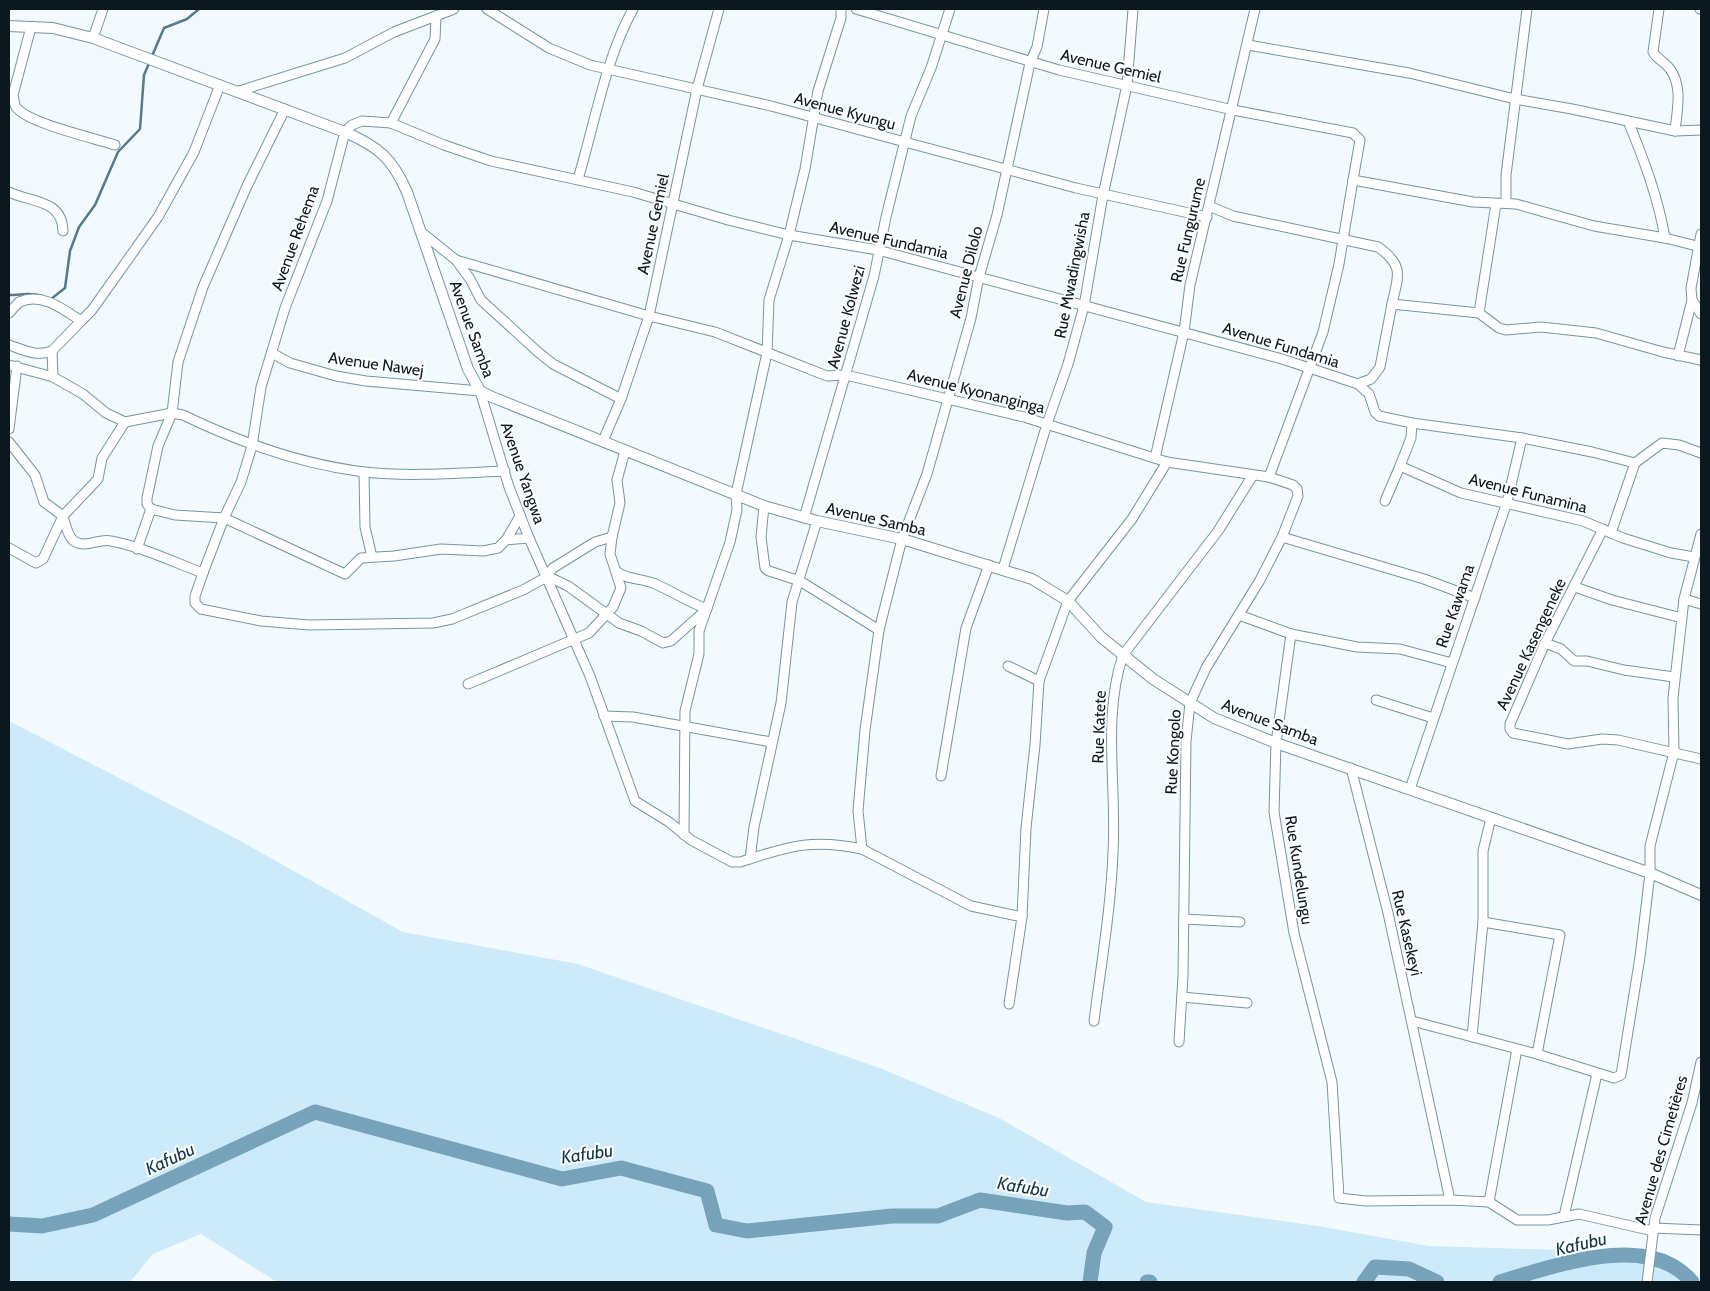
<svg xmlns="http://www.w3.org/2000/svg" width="1710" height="1291" viewBox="0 0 1710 1291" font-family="Cabin,sans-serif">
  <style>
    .green { fill: #cceafa }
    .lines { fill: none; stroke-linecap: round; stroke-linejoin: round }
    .stream { stroke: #56798c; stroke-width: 2.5 }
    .river { stroke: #76a2ba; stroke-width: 15 }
    .minor-casing { stroke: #7395a8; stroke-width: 11 }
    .tertiary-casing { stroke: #7395a8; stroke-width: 12 }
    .minor { stroke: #fff; stroke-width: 9 }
    .tertiary { stroke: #fff; stroke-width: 10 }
    .labels { text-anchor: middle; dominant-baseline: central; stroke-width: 4; stroke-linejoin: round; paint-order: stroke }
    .street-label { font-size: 16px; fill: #0a181f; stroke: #fff }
    .water-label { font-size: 18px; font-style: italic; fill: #0f3648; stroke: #fff }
  </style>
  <rect width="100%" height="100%" fill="#f3fafe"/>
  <path class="green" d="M 9,721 L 233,837 L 403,932 L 578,964 L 880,1068 L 999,1118 L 1146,1202 L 1318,1226 L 1429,1246 L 1665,1253 L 1701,1282 L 277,1282 L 201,1234 L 153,1254 L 130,1282 L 9,1282 Z"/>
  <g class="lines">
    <g class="stream">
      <path d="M 152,56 L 164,28 L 187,19 L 199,9"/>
      <path d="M 9,295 C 21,295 31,292 42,296"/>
      <path d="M 51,299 L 65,288 L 70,251 L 79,227 L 95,205 L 118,152 L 140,129 L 144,75 L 150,61"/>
    </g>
    <g class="river">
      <path d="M 9,1224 L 42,1226 L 93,1215 L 315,1112 L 562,1179 L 621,1168 L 707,1191 L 716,1225 L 747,1231 L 892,1216 L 938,1216 L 980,1200 L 1067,1213 L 1085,1212 L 1105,1227 L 1094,1253 L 1090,1282"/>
      <path d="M 1147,1282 L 1150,1282"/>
      <path d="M 1364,1282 L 1375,1267 L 1409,1269 L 1437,1282"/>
      <path d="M 1500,1282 C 1555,1266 1649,1230 1692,1282"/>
    </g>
    <defs>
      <g id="minor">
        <path d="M 487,9 L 549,48 L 590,65 L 771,106 L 1076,188 L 1207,217"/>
        <path d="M 856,9 L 1059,70 L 1233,110 L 1353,133 L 1360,140 L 1353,180 L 1473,202 L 1516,204 L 1594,226 L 1665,238 L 1701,247"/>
        <path d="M 1659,9 L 1653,52 C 1657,59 1665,62 1670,69 C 1683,87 1677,110 1675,131"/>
        <path d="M 1700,9 L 1701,9"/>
        <path d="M 31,27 L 13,95 C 14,98 14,104 16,107 C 27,123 94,138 115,145"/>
        <path d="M 93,38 L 103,9"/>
        <path d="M 1248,45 L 1409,73 L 1515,99 L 1572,109 L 1675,131 L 1701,130"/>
        <path d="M 239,91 L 345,58 L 394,32 L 454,9"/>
        <path d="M 1628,121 C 1644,160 1658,197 1665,238"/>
        <path d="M 391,123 L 435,39 L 436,17"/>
        <path d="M 578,179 C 595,123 605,60 633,9"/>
        <path d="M 9,192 C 32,203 62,199 63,231"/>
        <path d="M 1506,203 L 1506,175 L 1527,9"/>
        <path d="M 1209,206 L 1233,216 L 1378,247 C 1405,266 1398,276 1392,304"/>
        <path d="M 420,231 L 456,260 L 470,279 L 481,300 L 538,352 L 553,364 L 621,399"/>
        <path d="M 1701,234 L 1691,288 L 1692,300 L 1701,314"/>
        <path d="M 456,260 L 649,316 L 715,332 L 827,376 L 846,375 L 1024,417 L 1167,462 L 1269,477 L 1293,485 L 1297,489 L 1298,496 L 1282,537 L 1260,580 L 1206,668 L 1190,703 L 1186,741 L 1183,976 L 1179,1042"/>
        <path d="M 9,313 L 19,302 C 42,292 63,309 81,321 L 92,310 L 158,217 L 194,152 L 220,85"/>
        <path d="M 1479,313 L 1496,204"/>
        <path d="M 9,345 C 24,350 36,357 52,351 L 81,321"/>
        <path d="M 52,351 L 53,377"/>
        <path d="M 1678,356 L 1692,300"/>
        <path d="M 9,365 L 53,377 L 83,394 L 106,413 L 125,422 L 172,413 L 178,362 L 203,287 L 247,186 L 285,109"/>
        <path d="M 1358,384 L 1371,379 L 1380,367 L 1392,304 L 1479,313 L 1499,328 L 1506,330 L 1541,327 L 1596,333 L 1663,352 L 1701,360"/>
        <path d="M 125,422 L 102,458 L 98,479 L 63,516 C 65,523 68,537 74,541 C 86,549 99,538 111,541 C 143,547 173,562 203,573"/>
        <path d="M 1412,423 L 1411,438 L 1400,466 L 1461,493 L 1583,521 L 1623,538 L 1671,553 L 1694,557"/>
        <path d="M 9,429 L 17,366"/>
        <path d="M 603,441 L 621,399 L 649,316 L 697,89 L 719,9"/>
        <path d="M 9,442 L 35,475 L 44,502 L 63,516 L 43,559 L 36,563 L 9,548"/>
        <path d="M 1155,458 L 1184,332 L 1190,285 L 1255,9"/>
        <path d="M 364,472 L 365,527 L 372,557"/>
        <path d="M 1269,477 L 1323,332 L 1339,264 L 1353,180"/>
        <path d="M 1385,501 L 1400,466"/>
        <path d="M 764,506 L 761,537 L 765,568 L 769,571 L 800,581 L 879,630"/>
        <path d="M 151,509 L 175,515 L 224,518 L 345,574 L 361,558 L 394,556 L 441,549 L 483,551 L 498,548 L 506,540 L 529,538 L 509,487 L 480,391 L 366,381 L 336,376 L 290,363 L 272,353"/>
        <path d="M 804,518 L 874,276 L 886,217 L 911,116 L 931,68 L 950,9"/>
        <path d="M 1603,529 L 1545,643 L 1510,724 L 1510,729 L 1513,733 L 1568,744 L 1602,739 L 1618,740 L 1701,759"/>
        <path d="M 1611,533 L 1635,463 L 1662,443 L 1679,445 L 1701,453"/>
        <path d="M 612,537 L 595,542 L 553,568 L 543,579 L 523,590 L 452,619 L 433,623 L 309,625 L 261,621 L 201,609 L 195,603 L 195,596 L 203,573 L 224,518 L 241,482 L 252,446 L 261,387 L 285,308 L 327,201 L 345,132 L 352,125 L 362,121 L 391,123 L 444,145 L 491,161 L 633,192 L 728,220 L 789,235 L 878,250 L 1282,359 L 1358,384 L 1369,394 L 1375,412 L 1379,416 L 1412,423 L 1522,438"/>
        <path d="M 1282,537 L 1424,579 L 1475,598"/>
        <path d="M 529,538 L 590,676 L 635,801 L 669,822 L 691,840 L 732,862 L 740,862 C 787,847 811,838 862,849 L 971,906 L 1022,917 L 1009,1004"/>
        <path d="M 506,540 L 520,516"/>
        <path d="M 137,549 L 151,509 L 147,504 L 147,498 L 158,446 L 172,413 L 183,415 C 241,443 300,464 364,472 C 410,477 458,473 505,471"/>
        <path d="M 1003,569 L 1047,424 L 1068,364 L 1084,306 L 1103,195 L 1127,85 L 1133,9"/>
        <path d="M 547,576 L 568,586 L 619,623 L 641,631 L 663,643 L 671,641 L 707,609 C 688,602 672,591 653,583 C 640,578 627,580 616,571"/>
        <path d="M 1575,587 L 1612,600 L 1682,618"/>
        <path d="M 1684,599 L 1701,604"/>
        <path d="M 1239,615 L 1291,634 L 1357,647 L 1400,649 L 1452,663"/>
        <path d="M 1291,634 L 1276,743 L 1274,812 L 1294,933 L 1332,1082 L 1339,1198 L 1366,1201 L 1450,1200 L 1489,1202 L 1517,1220 L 1548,1220 L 1579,1214 L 1653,1231"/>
        <path d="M 1545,643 L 1561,649 L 1574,661 L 1587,661 L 1624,670 L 1674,677"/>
        <path d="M 1008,666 L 1039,681 L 1035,745 L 1026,828 L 1022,917"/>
        <path d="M 1039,681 L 1068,601 L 1132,519 L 1167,462"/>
        <path d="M 468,684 L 589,633 L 613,607 L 621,588 L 610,554 L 612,537 L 620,503 L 617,480 L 625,451"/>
        <path d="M 1376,700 L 1433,718"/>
        <path d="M 604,716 L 633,717 L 771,742"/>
        <path d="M 1351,768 L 1388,913 L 1450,1200"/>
        <path d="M 941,776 L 966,628 L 989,565"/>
        <path d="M 1410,789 L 1507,502 L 1522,438 L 1592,452 L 1635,463"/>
        <path d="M 684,835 L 685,711 L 699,654 L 699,631 L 730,542 L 737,510 L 736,494 L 767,353 L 769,300 L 789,235 L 805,169 L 818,91 L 841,18 L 841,9"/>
        <path d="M 862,849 L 858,811 L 865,730 L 879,630 L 902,539 L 927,474 L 971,318 L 979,277 L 997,215 L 1030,63 L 1037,47 L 1044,9"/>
        <path d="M 750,859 L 754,827 L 781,703 L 792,602 L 817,521"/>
        <path d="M 1184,919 L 1240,922"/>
        <path d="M 1483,922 L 1560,935 L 1537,1054"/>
        <path d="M 1182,997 L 1247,1003"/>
        <path d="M 1094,1021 C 1101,965 1111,908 1113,852 C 1117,787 1102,717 1123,655 L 1218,531 L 1253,475"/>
        <path d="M 1412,1021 L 1537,1054 L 1614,1078 L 1621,1075 L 1640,957 L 1650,873 L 1650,846 L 1674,752 L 1673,698 L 1684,599 L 1701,534"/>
        <path d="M 1472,1037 L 1483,922 L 1483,851 L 1491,818"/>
        <path d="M 1489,1202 L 1517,1049"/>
        <path d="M 1564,1216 L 1597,1074"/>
        <path d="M 1653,1228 L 1701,1230"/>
        <path d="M 1647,1282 L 1655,1218 L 1692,1103 L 1701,1062"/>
      </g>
      <path id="tertiary" d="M 9,26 L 53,28 L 93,38 L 345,132 C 379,147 392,158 407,192 L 468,369 L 480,391 L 492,397 L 764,506 L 817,521 L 902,539 L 1032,579 L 1068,601 L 1101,637 L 1153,679 L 1214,718 L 1276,743 L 1650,873 L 1701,895"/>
    </defs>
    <use href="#minor" class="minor-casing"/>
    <use href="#tertiary" class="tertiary-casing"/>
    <use href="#minor" class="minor"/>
    <use href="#tertiary" class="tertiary"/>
  </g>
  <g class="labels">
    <g class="street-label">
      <text transform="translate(1111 66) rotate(13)">Avenue Gemiel</text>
      <text transform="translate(845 111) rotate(15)">Avenue Kyungu</text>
      <text transform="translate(653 224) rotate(-78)">Avenue Gemiel</text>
      <text transform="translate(1188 230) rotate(-77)">Rue Fungurume</text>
      <text transform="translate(295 238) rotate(-70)">Avenue Rehema</text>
      <text transform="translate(889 240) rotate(13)">Avenue Fundamia</text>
      <text transform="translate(966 272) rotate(-76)">Avenue Dilolo</text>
      <text transform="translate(1072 275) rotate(-79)">Rue Mwadingwisha</text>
      <text transform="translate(846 317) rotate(-75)">Avenue Kolwezi</text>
      <text transform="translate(472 329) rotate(70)">Avenue Samba</text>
      <text transform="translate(1281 345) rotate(17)">Avenue Fundamia</text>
      <text transform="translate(376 364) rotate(8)">Avenue Nawej</text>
      <text transform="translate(976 391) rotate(14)">Avenue Kyonanginga</text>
      <text transform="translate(523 473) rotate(71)">Avenue Yangwa</text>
      <text transform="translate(1528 493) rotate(14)">Avenue Funamina</text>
      <text transform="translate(876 519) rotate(13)">Avenue Samba</text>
      <text transform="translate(1455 606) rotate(-71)">Rue Kawama</text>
      <text transform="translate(1531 644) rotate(-65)">Avenue Kasengeneke</text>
      <text transform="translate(1270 722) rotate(21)">Avenue Samba</text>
      <text transform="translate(1099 727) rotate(-88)">Rue Katete</text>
      <text transform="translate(1173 752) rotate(-87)">Rue Kongolo</text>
      <text transform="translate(1299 870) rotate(81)">Rue Kundelungu</text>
      <text transform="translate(1407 933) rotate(77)">Rue Kasekeyi</text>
      <text transform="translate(1661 1150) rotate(-74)">Avenue des Cimetières</text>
    </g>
    <g class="water-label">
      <text transform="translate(587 1154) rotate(-8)">Kafubu</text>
      <text transform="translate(170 1159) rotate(-25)">Kafubu</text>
      <text transform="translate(1023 1187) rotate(9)">Kafubu</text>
      <text transform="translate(1581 1244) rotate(-13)">Kafubu</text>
    </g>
  </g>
  <rect width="1710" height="1291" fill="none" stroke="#0a181f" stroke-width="20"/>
</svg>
